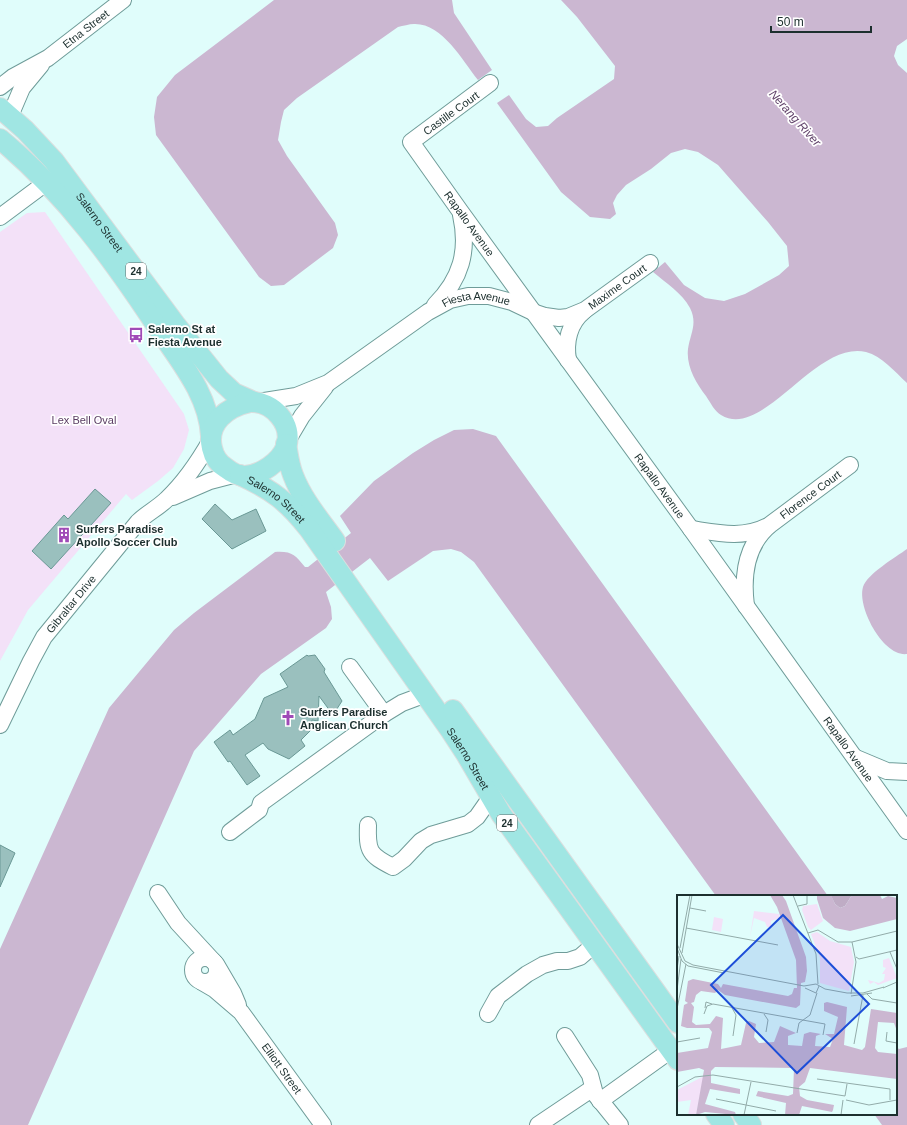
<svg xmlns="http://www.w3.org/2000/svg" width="907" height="1125" viewBox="0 0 907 1125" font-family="Helvetica,sans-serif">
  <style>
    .green { fill: #f3e1f8 }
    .water { fill: #cbb7d1 }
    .building { fill: #9ac0be; stroke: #6a9895 }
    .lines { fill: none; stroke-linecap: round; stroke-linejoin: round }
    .minor-casing { stroke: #6f9c99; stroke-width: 18 }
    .major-casing { stroke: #dbdede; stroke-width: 22 }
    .minor { stroke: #fff; stroke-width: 16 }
    .major { stroke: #a0e6e3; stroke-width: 20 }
    .labels { text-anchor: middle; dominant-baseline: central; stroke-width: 3.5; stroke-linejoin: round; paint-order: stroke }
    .shield { fill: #fff; stroke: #606d6d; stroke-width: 1 }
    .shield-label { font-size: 10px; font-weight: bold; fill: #1c2f2e }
    .street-label { font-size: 11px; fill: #1c2f2e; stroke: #fff }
    .poi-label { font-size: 11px; font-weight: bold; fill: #1c2f2e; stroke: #fff; text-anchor: start }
    .park-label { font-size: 11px; fill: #5a3d63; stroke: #fff }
    .water-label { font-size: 12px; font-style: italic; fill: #62446b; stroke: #fff }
    .inset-road { fill: none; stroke: #92aba9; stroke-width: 1 }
    .view { fill: #1d4ed8; fill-opacity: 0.15; stroke: #1d4ed8; stroke-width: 2 }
    .inset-edge { fill: none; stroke: #1c2f2e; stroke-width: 2 }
  </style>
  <rect width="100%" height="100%" fill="#e0fdfb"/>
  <path class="green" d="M 45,212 L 184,414 L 189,430 L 184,449 L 173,468 L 158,481 L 132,500 L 126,494 L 28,610 L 0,661 L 0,232 L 27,213 Z"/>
  <g class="water">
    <path d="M 274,0 L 452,0 L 454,13 L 492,70 L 478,80 C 462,60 442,23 414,24 C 409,24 403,26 398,27 L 297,98 L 284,110 L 281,122 L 278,140 L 287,156 L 335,223 L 338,235 L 333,248 L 284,285 L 271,286 L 259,277 L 156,135 L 154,117 L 157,97 L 175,75 Z"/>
    <path d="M 561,0 L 907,0 L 907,39 L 897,46 L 894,56 L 898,65 L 907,73 L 907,383 C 895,372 882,356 866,352 C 815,340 763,441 721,415 C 715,412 710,402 706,396 C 696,383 686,366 688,349 C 690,334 698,324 690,308 C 682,293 666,283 653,272 L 665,262 L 684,285 L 705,298 L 724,301 L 745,294 L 779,275 L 789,266 L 787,246 L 768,222 L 718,165 L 698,152 L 685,149 L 671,153 L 651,169 L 626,185 L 617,195 L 613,203 L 616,214 L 610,219 L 590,217 L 561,192 L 497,103 L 509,95 L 526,119 L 536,127 L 548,126 L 557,118 L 614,79 L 615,66 L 577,17 Z"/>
    <path d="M 473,429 L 496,436 L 828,896 L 716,896 L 474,562 L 461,552 L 451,549 L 433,551 L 388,581 L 370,558 L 326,592 L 331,607 L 332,619 L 326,628 L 261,674 L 194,751 L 28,1125 L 0,1125 L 0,949 L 109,708 L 174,630 L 194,613 L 275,552 C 292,551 295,555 305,567 L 308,567 L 351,533 L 340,516 L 374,481 L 413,453 L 434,440 L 454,430 Z"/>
    <path d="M 907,549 L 907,654 C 883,657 857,607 863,587 C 867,574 896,557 907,549 Z"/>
    <path d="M 896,1047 L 899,1049 L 907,1047 L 907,1125 L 882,1125 L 874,1114 L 896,1114 Z"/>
  </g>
  <g class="building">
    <path d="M 95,489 L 111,503 L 51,569 L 32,551 L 64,515 L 68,519 Z"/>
    <path d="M 215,504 L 232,520 L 256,509 L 266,531 L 232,549 L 202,519 Z"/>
    <path d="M 307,655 L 308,656 L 315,655 L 325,669 L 324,672 L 342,701 L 333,715 L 319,696 L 318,721 L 312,720 L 311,730 L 301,740 L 305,746 L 289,759 L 268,749 L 263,743 L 245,755 L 260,776 L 247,785 L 230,761 L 228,762 L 214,742 L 230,730 L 233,735 L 255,719 L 264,698 L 288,687 L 280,674 Z"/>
    <path d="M 0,845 L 15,853 L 0,887 Z"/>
  </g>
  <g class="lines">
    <defs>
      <g id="minor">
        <path id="s1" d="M 490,83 L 411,142 L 460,211 L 691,529 L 907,831"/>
        <path id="s2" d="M 0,87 L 13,77 L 48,58 L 123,0"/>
        <path d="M 10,116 L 22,88 L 41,65"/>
        <path d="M 0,217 L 47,182"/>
        <path d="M 435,305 C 461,279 469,251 461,215"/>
        <path d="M 568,360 C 565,342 569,323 584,311"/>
        <path id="s3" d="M 258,402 L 296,396 L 328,383 L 428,312 L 450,300 L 468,296 L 489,296 L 512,302 L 533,312 L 545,316 L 559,318 L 568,317 L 585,310 L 650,263"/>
        <path d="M 286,443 L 302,416 L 325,387"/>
        <path d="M 173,497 L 210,481 L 237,474"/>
        <path d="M 691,529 C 718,533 743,539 768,526"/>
        <path id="s4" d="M 746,606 C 742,575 746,544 771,524 L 850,465"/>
        <path d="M 350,667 L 384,714"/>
        <path id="s5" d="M 0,725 L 31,661 L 44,637 L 138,522 C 147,513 158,508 167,499 C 186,481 199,461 211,440"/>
        <path d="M 856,758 L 887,771 L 907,772"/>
        <path d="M 368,825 C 367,851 369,855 393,867 L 404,859 L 421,841 L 431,835 L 468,824 L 477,817 L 491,797"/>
        <path d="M 230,832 L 259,810 L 261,803 L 384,714 L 402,703 L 426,694"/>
        <path d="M 158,893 L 178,923 L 214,962"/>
        <circle cx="205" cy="970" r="12"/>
        <path d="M 216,964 L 233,993 L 238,1005"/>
        <path id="s6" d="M 202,982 L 214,989 L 241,1012 L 323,1125"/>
        <path d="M 488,1014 L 498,996 L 527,974 L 543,965 L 557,961 L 568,961 L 580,957 L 595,944"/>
        <path d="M 565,1036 L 590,1075 L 595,1094 L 620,1125"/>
        <path d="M 600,1101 L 671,1050"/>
        <path d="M 538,1125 L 593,1088"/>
      </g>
      <g id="major">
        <path id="s7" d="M 0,108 L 25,130 L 54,161 L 175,324 L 219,379 L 234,393 L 254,402"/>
        <path d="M 0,139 C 66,194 115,262 162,334 C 183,365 209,397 211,436"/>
        <path d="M 250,402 C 272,401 294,424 286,447 C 280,462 261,475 245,476 C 238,476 231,472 226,468 C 219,464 214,457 212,448 C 206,423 227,407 250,402 Z"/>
        <path d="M 286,444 C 288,455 289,465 293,475 C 302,499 320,520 335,541"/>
        <path id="s8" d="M 240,475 C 272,490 287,501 309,529 L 451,731 L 466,754 L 501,814 L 678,1060"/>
        <path d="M 453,710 L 678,1023"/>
        <path d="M 716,1114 L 724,1125"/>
        <path d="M 743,1114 L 751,1125"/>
      </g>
    </defs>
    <use href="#minor" class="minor-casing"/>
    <use href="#major" class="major-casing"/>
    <use href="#minor" class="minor"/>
    <use href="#major" class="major"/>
  </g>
  <defs>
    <symbol id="bus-bare" viewBox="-9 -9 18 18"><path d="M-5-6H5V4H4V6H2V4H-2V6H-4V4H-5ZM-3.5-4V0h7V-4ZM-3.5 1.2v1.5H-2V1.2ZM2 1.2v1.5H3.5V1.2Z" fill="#9f4ab7" stroke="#fff" stroke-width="2.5" paint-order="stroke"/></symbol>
    <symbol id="building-bare" viewBox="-9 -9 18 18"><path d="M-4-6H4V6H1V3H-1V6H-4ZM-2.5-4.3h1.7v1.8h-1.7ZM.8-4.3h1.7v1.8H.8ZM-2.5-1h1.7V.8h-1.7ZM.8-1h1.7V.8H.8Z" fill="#9f4ab7" stroke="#fff" stroke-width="2.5" paint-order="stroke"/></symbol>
    <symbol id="church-bare" viewBox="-9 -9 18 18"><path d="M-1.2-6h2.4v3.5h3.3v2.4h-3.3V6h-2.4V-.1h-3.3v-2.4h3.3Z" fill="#9f4ab7" stroke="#fff" stroke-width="2.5" paint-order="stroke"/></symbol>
  </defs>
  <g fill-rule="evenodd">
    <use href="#bus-bare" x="125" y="324" width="22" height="22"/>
    <use href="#building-bare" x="53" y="524" width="22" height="22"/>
    <use href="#church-bare" x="277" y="707" width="22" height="22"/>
  </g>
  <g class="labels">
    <g class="shield">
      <rect x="126" y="263" width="20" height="16" rx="3"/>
      <rect x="497" y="815" width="20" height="16" rx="3"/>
    </g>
    <g class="shield-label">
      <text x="136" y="271">24</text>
      <text x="507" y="823">24</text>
    </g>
    <g class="street-label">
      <text stroke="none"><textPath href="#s2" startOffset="104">Etna Street</textPath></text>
      <text transform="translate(451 113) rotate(-36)">Castille Court</text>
      <text stroke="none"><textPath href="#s7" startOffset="152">Salerno Street</textPath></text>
      <text stroke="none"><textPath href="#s1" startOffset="199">Rapallo Avenue</textPath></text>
      <text stroke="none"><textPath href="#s3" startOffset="401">Maxime Court</textPath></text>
      <text stroke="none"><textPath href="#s3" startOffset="247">Fiesta Avenue</textPath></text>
      <text stroke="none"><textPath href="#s1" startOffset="523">Rapallo Avenue</textPath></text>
      <text stroke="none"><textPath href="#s4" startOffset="139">Florence Court</textPath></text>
      <text stroke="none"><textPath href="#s8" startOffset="44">Salerno Street</textPath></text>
      <text stroke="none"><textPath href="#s5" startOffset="141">Gibraltar Drive</textPath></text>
      <text stroke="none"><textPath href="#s1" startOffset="847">Rapallo Avenue</textPath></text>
      <text stroke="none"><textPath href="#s8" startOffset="368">Salerno Street</textPath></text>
      <text stroke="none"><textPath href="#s6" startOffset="119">Elliott Street</textPath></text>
    </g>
    <g class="poi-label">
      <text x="148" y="329">Salerno St at<tspan x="148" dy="13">Fiesta Avenue</tspan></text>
      <text x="76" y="529">Surfers Paradise<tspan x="76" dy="13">Apollo Soccer Club</tspan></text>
      <text x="300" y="712">Surfers Paradise<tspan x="300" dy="13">Anglican Church</tspan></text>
    </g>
    <g class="park-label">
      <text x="84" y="420">Lex Bell Oval</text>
    </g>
    <g class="water-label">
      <text transform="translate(795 118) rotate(48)">Nerang River</text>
    </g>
  </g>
  <g transform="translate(677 895)">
    <rect width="220" height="220" fill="#e0fdfb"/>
    <path d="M 140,9 L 146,26 L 134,35 L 131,32 L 125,15 L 126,11 ZM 77,16 L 102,19 L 103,23 L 94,26 L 94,32 L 90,32 L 88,27 L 77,23 L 73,42 ZM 37,22 L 46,24 L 44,37 L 35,35 ZM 140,37 L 153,46 L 174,52 L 177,67 L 172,96 L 143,88 L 143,63 L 134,39 ZM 212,63 L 220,83 L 201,90 L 197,87 L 193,89 L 191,85 L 202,88 L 207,85 L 208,79 L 205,79 L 209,73 L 206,72 L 206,65 ZM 27,181 L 19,220 L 11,220 L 14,205 L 0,207 L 0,195 Z" fill="#f3e1f8"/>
    <path d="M 175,0 L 168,11 L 163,13 L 158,9 L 154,1 Z" fill="#bfacc5"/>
    <path d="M 93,0 L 105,0 L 109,6 L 129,62 L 130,76 L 128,87 L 124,88 L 123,110 L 119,113 L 48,100 L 41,95 L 38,98 L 24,96 L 19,100 L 17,107 L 14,108 L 17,112 L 15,127 L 19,130 L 33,129 L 39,121 L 46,123 L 44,154 L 64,150 L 69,128 L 72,126 L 79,129 L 77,142 L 82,148 L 97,147 L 103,131 L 119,138 L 111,141 L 111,150 L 125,151 L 127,139 L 133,137 L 144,139 L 139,141 L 138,151 L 153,152 L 156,144 L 148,139 L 157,139 L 161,122 L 147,116 L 147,108 L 150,107 L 170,112 L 167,150 L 185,155 L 188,152 L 194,114 L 220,118 L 220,136 L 217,128 L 201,127 L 198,153 L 201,157 L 220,159 L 220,184 L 133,173 L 128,187 L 122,192 L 123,201 L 130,205 L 157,210 L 156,215 L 155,217 L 125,211 L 122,220 L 108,220 L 109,208 L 79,201 L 81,196 L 111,201 L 116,199 L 117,173 L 38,172 L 34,176 L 34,188 L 63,194 L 63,199 L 33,194 L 28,209 L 58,217 L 59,220 L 28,217 L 19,220 L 27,175 L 22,173 L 0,177 L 0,158 L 31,153 L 35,137 L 32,133 L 10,133 L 4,131 L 7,110 L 11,108 L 8,106 L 11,86 L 16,84 L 41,89 L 44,93 L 46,89 L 111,101 L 115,99 L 117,93 L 120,93 L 119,65 L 100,12 ZM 154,0 L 158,9 L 163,13 L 168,11 L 175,0 L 203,0 L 205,4 L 211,1 L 220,3 L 220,24 L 173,36 L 158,33 L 146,23 L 140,4 L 140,0 Z" fill="#cbb7d1"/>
    <path class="inset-road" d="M 116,0 L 139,59 L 141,89M 121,11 L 130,9 L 130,0M 13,13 L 29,16M 9,33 L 101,50M 131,38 L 141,35 L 161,47 L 175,47M 0,49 L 8,66 L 16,70 L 127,91 L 139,89 L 148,94 L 170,98 L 186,98 L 207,92M 0,53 L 5,66 L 11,71 L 47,78M 3,53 L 13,0M 213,57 L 220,74M 5,58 L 15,0M 179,62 L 182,64 L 220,55M 0,74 L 2,61M 128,93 L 139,98 L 142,91M 206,93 L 220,87M 0,95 L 4,64M 174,99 L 179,67 L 175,47 L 220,36M 190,99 L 195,104 L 220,108M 174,101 L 195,98M 28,113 L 29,107 L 35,109M 55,113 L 59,120 L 56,141M 0,114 L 9,69M 27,119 L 30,111 L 36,109 L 148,129 L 146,140M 87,119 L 91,125 L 89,137M 210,137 L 209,146 L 220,148M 120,138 L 122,128 L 133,120 L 140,98M 0,147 L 23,143M 177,149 L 186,100M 140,184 L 213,194 L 213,205M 0,192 L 18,182 L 36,180 L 168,201M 168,201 L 170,189M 39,204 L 99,216M 169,205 L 192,210 L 220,205M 67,220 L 74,187M 164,220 L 166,205"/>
    <path class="view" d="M 106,20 L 192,109 L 120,178 L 34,90 Z"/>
    <rect width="220" height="220" class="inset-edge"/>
  </g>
  <path d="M771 26v6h100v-6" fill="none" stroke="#1c2f2e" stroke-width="2"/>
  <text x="777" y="26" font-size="12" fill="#1c2f2e" stroke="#ffffff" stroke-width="3" paint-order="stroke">50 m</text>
</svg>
